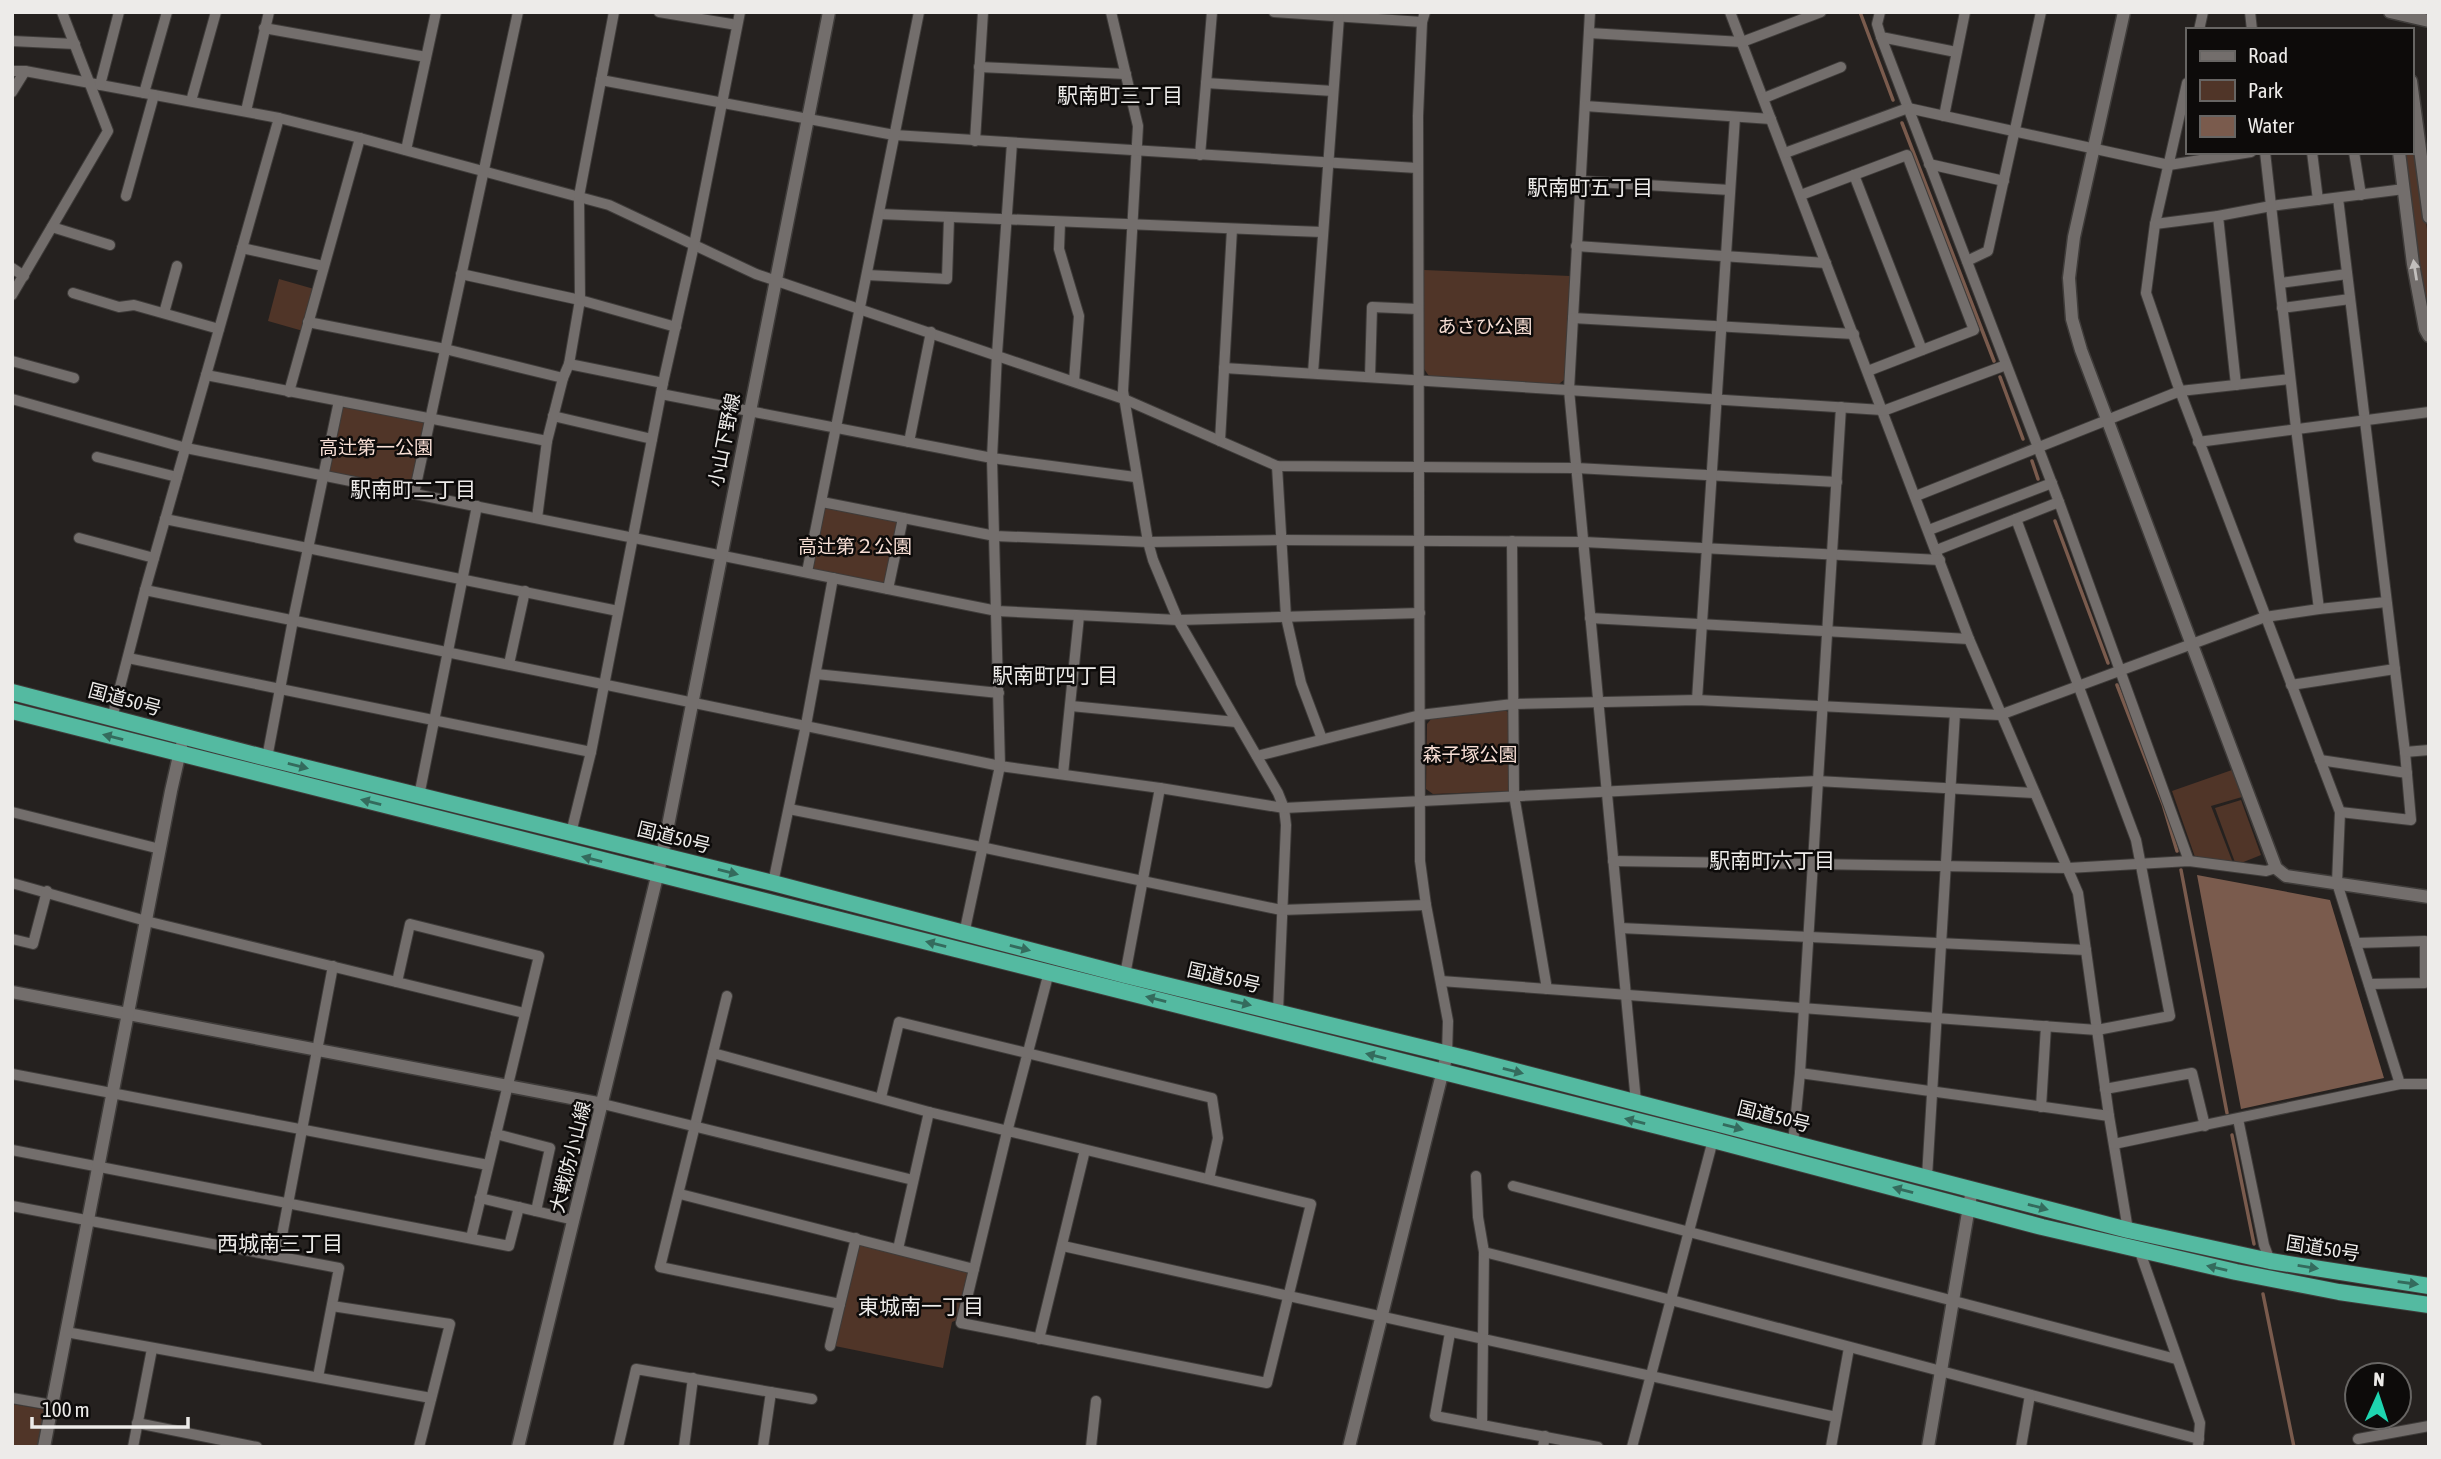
<svg xmlns="http://www.w3.org/2000/svg" width="2441" height="1459" viewBox="0 0 2441 1459" font-family="'Asap Condensed','Noto Sans JP',sans-serif">
  <style>
    .green { fill: #503528 }
    .water { fill: #7a5b4d }
    .lines { fill: none; stroke-linecap: round; stroke-linejoin: round }
    .stream { stroke: #7a5b4d; stroke-width: 3.5 }
    .minor-casing { stroke: #3f3c3a; stroke-width: 12 }
    .tertiary-casing { stroke: #3f3c3a; stroke-width: 15 }
    .secondary-casing { stroke: #3f3c3a; stroke-width: 15 }
    .trunk-casing { stroke: #3f3c3a; stroke-width: 18 }
    .minor { stroke: #736e6c; stroke-width: 10 }
    .tertiary { stroke: #736e6c; stroke-width: 12 }
    .secondary { stroke: #736e6c; stroke-width: 12 }
    .trunk { stroke: #54baa1; stroke-width: 16 }
    .oneway { fill: #c2bfbd }
    .oneway2 { fill: #346b5d }
    .labels { text-anchor: middle; dominant-baseline: central; stroke-width: 5; stroke-linejoin: round; paint-order: stroke }
    .park-label { font-size: 19px; fill: #f7ded4; stroke: #0d0b0a }
    .street-label { font-size: 19px; fill: #edebe9; stroke: #0d0b0a }
    .neighbourhood-label { font-size: 21px; fill: #edebe9; stroke: #0d0b0a }
  </style>
  <rect width="100%" height="100%" fill="#25211f"/>
  <g class="green">
    <path d="M 2411,144 L 2418,150 L 2429,247 L 2429,302 L 2424,303 L 2401,152 L 2411,152 Z"/>
    <path d="M 1424,270 L 1570,276 L 1565,379 L 1559,384 L 1429,376 L 1424,369 Z"/>
    <path d="M 279,279 L 314,289 L 303,331 L 268,321 Z"/>
    <path d="M 340,403 L 427,421 L 412,491 L 325,475 Z"/>
    <path d="M 824,504 L 901,519 L 886,587 L 809,571 Z"/>
    <path d="M 1505,710 L 1509,713 L 1511,788 L 1508,791 L 1433,794 L 1426,789 L 1427,724 L 1432,718 Z"/>
    <path d="M 2232,770 L 2242,797 L 2211,806 L 2233,863 L 2195,857 L 2172,791 Z"/>
    <path d="M 2241,800 L 2261,855 L 2236,865 L 2215,808 Z"/>
    <path d="M 858,1245 L 969,1272 L 957,1320 L 952,1322 L 943,1368 L 835,1346 Z"/>
    <path d="M 12,1404 L 47,1410 L 40,1447 L 12,1447 Z"/>
  </g>
  <path class="water" d="M 2197,875 L 2330,900 L 2384,1078 L 2241,1109 Z"/>
  <g class="lines">
    <g class="stream">
      <path d="M 1860,12 L 1893,100"/>
      <path d="M 1902,123 L 1994,361"/>
      <path d="M 2000,377 L 2023,439"/>
      <path d="M 2032,461 L 2038,479"/>
      <path d="M 2055,521 L 2108,663"/>
      <path d="M 2117,685 L 2163,804 L 2177,851"/>
      <path d="M 2181,870 L 2227,1113"/>
      <path d="M 2232,1135 L 2254,1244"/>
      <path d="M 2263,1294 L 2294,1447"/>
    </g>
    <defs>
      <g id="minor">
        <path d="M 659,12 L 737,25"/>
        <path d="M 1111,12 L 1138,126 L 1123,391 L 1148,542 L 1153,560 L 1178,620 L 1278,793 L 1284,808 L 1286,825 L 1278,1011"/>
        <path d="M 1274,12 L 1422,22"/>
        <path d="M 1425,12 L 1422,22 L 1418,116 L 1420,861 L 1426,905 L 1448,1021 L 1447,1054"/>
        <path d="M 1590,12 L 1569,390 L 1636,1102"/>
        <path d="M 1730,12 L 1969,639 L 2078,893 L 2109,1116 L 2128,1230"/>
        <path d="M 1880,12 L 1877,24 L 1881,37 L 1956,52"/>
        <path d="M 2250,12 L 2252,30"/>
        <path d="M 264,28 L 426,57"/>
        <path d="M 2199,30 L 2203,12"/>
        <path d="M 1589,33 L 1742,42 L 1821,12"/>
        <path d="M 1881,37 L 2059,502 L 2189,861"/>
        <path d="M 12,41 L 75,44"/>
        <path d="M 979,67 L 1126,74"/>
        <path d="M 12,71 L 25,71 L 279,118 L 360,138 L 609,205 L 756,274 L 1124,399 L 1277,466 L 1576,468 L 1837,482"/>
        <path d="M 601,80 L 894,135 L 1417,168"/>
        <path d="M 1206,83 L 1333,91"/>
        <path d="M 2187,83 L 2155,224 L 2146,293 L 2177,383 L 2180,391 L 2290,379"/>
        <path d="M 100,85 L 119,12"/>
        <path d="M 12,92 L 25,71"/>
        <path d="M 144,93 L 167,12"/>
        <path d="M 1764,98 L 1841,67"/>
        <path d="M 191,101 L 216,12"/>
        <path d="M 1585,106 L 1771,119"/>
        <path d="M 246,111 L 269,12"/>
        <path d="M 1944,116 L 1965,12"/>
        <path d="M 975,141 L 983,12"/>
        <path d="M 406,150 L 436,12"/>
        <path d="M 2312,152 L 2318,200"/>
        <path d="M 2354,152 L 2361,195"/>
        <path d="M 1785,153 L 1908,108 L 2169,165 L 2251,152"/>
        <path d="M 1200,155 L 1212,12"/>
        <path d="M 1929,164 L 2004,181"/>
        <path d="M 1854,175 L 1922,350"/>
        <path d="M 1580,181 L 1730,190"/>
        <path d="M 1801,195 L 1907,155 L 1974,330 L 1868,371"/>
        <path d="M 126,196 L 154,95"/>
        <path d="M 2338,198 L 2405,752 L 2411,820 L 2340,812"/>
        <path d="M 879,214 L 1322,232"/>
        <path d="M 2218,216 L 2236,385"/>
        <path d="M 1060,222 L 1059,249 L 1079,316 L 1074,381"/>
        <path d="M 2155,224 L 2218,216 L 2271,206 L 2404,189"/>
        <path d="M 52,227 L 110,245"/>
        <path d="M 1576,246 L 1826,263"/>
        <path d="M 242,248 L 323,266"/>
        <path d="M 1967,261 L 1988,251 L 2041,12"/>
        <path d="M 12,268 L 24,276"/>
        <path d="M 461,274 L 580,300 L 676,327"/>
        <path d="M 867,275 L 947,279 L 949,218"/>
        <path d="M 2280,283 L 2347,274"/>
        <path d="M 73,293 L 119,307 L 134,305 L 219,329"/>
        <path d="M 12,295 L 108,131 L 62,12"/>
        <path d="M 2282,308 L 2350,299"/>
        <path d="M 164,313 L 177,266"/>
        <path d="M 1573,318 L 1854,334"/>
        <path d="M 308,322 L 445,349 L 563,378"/>
        <path d="M 12,361 L 74,378"/>
        <path d="M 569,364 L 663,383"/>
        <path d="M 1224,368 L 1882,410"/>
        <path d="M 1313,373 L 1339,17"/>
        <path d="M 206,375 L 547,441"/>
        <path d="M 1370,377 L 1372,307 L 1418,309"/>
        <path d="M 289,392 L 360,138"/>
        <path d="M 661,394 L 992,458 L 1135,477"/>
        <path d="M 12,399 L 186,448 L 997,611 L 1178,620 L 1420,613"/>
        <path d="M 1883,411 L 2006,365"/>
        <path d="M 553,416 L 652,439"/>
        <path d="M 1220,441 L 1232,229"/>
        <path d="M 909,442 L 931,332"/>
        <path d="M 2198,442 L 2429,412"/>
        <path d="M 97,457 L 177,477"/>
        <path d="M 1277,466 L 1286,617 L 1301,683 L 1322,739"/>
        <path d="M 414,494 L 518,12"/>
        <path d="M 1916,496 L 2180,391 L 2340,812 L 2337,883 L 2400,1084"/>
        <path d="M 822,502 L 995,536 L 1148,542 L 1282,540 L 1584,542 L 1940,560"/>
        <path d="M 537,518 L 547,441 L 563,378 L 569,364 L 580,300 L 579,196 L 614,12"/>
        <path d="M 165,519 L 618,611"/>
        <path d="M 1929,530 L 2052,483"/>
        <path d="M 79,538 L 154,558"/>
        <path d="M 1512,541 L 1514,795 L 1547,989"/>
        <path d="M 1937,550 L 2059,502"/>
        <path d="M 807,572 L 919,12"/>
        <path d="M 888,589 L 903,518"/>
        <path d="M 145,590 L 1000,766 L 1160,788 L 1284,808 L 1817,781 L 2035,793"/>
        <path d="M 2319,609 L 2386,602"/>
        <path d="M 1590,618 L 1969,639"/>
        <path d="M 128,658 L 591,752"/>
        <path d="M 509,664 L 525,591"/>
        <path d="M 816,674 L 999,693"/>
        <path d="M 2291,685 L 2395,669"/>
        <path d="M 1697,700 L 1735,117"/>
        <path d="M 1071,706 L 1236,722"/>
        <path d="M 112,718 L 145,590 L 279,118"/>
        <path d="M 2405,752 L 2429,750"/>
        <path d="M 1257,756 L 1420,715 L 1513,704 L 1697,700 L 2000,715 L 2265,617 L 2319,609 L 2296,428 L 2265,152"/>
        <path d="M 267,758 L 293,620 L 339,401"/>
        <path d="M 2320,760 L 2407,773"/>
        <path d="M 1063,774 L 1079,616"/>
        <path d="M 419,796 L 477,506"/>
        <path d="M 789,809 L 981,847 L 1281,910 L 1426,905"/>
        <path d="M 12,812 L 160,849"/>
        <path d="M 571,833 L 591,752 L 663,383 L 694,245 L 740,12"/>
        <path d="M 1613,861 L 2068,868 L 2189,861 L 2266,871 L 2276,868"/>
        <path d="M 12,883 L 146,921 L 524,1013"/>
        <path d="M 773,883 L 806,725 L 833,578"/>
        <path d="M 1620,928 L 2086,950"/>
        <path d="M 964,934 L 1000,766 L 992,458 L 997,354 L 1012,143"/>
        <path d="M 12,939 L 33,944 L 47,891"/>
        <path d="M 2356,943 L 2425,941 L 2425,983 L 2369,984"/>
        <path d="M 1125,975 L 1160,788"/>
        <path d="M 1441,981 L 2097,1030 L 2170,1016 L 2136,840 L 2016,519"/>
        <path d="M 397,982 L 410,924 L 539,956 L 471,1238"/>
        <path d="M 727,996 L 660,1267 L 840,1304 L 856,1238"/>
        <path d="M 713,1053 L 929,1112 L 1311,1204 L 1267,1383 L 961,1323 L 1007,1132 L 1049,972"/>
        <path d="M 1800,1073 L 2109,1116"/>
        <path d="M 12,1074 L 488,1165"/>
        <path d="M 2105,1089 L 2192,1073 L 2205,1126"/>
        <path d="M 881,1097 L 899,1022 L 1212,1098 L 1218,1138 L 1209,1179"/>
        <path d="M 603,1104 L 913,1180"/>
        <path d="M 2041,1107 L 2046,1026"/>
        <path d="M 2238,1119 L 2264,1245 L 2270,1261"/>
        <path d="M 496,1134 L 550,1148 L 536,1211"/>
        <path d="M 1793,1143 L 1800,1073 L 1841,407"/>
        <path d="M 2114,1144 L 2400,1084 L 2429,1084"/>
        <path d="M 12,1150 L 509,1246 L 519,1207"/>
        <path d="M 1476,1176 L 1478,1217 L 1484,1252 L 1482,1424"/>
        <path d="M 1927,1177 L 1955,713"/>
        <path d="M 1513,1186 L 2176,1359"/>
        <path d="M 680,1194 L 974,1269"/>
        <path d="M 480,1198 L 574,1220"/>
        <path d="M 12,1206 L 339,1268 L 318,1377"/>
        <path d="M 280,1246 L 333,966"/>
        <path d="M 1063,1246 L 1836,1417"/>
        <path d="M 898,1249 L 929,1112"/>
        <path d="M 2139,1249 L 2200,1423 L 2198,1447"/>
        <path d="M 1484,1252 C 1723,1312 1960,1377 2199,1439"/>
        <path d="M 332,1306 L 450,1324 L 419,1447"/>
        <path d="M 66,1332 L 431,1398"/>
        <path d="M 1450,1333 L 1435,1416 L 1598,1447"/>
        <path d="M 1039,1339 L 1085,1150"/>
        <path d="M 830,1346 L 840,1304"/>
        <path d="M 12,1398 L 52,1405"/>
        <path d="M 137,1423 L 257,1447"/>
        <path d="M 2358,1439 L 2429,1426"/>
        <path d="M 133,1447 L 152,1349"/>
        <path d="M 618,1447 L 636,1369 L 812,1399"/>
        <path d="M 684,1447 L 693,1378"/>
        <path d="M 763,1447 L 771,1392"/>
        <path d="M 1091,1447 L 1096,1401"/>
        <path d="M 1543,1447 L 1545,1436"/>
        <path d="M 1632,1447 L 1713,1140"/>
        <path d="M 1831,1447 L 1849,1348"/>
        <path d="M 2021,1447 L 2030,1395"/>
      </g>
      <g id="tertiary">
        <path d="M 2124,12 L 2074,237 L 2069,278 L 2072,319 L 2081,350 L 2276,868 L 2286,876 L 2429,897"/>
        <path d="M 2390,12 L 2429,21"/>
        <path d="M 2411,81 L 2429,217"/>
        <path d="M 2399,152 L 2413,264 L 2425,329 L 2429,336"/>
        <path d="M 12,992 L 603,1104"/>
        <path d="M 44,1447 L 171,791 L 181,747"/>
        <path d="M 1349,1447 L 1447,1054"/>
        <path d="M 1928,1447 L 1972,1189"/>
      </g>
      <path id="secondary" d="M 518,1447 L 662,856 L 829,12"/>
      <g id="trunk">
        <path d="M 12,692 L 267,758 L 773,883 L 1125,975 L 1469,1059 L 2128,1230 L 2270,1261 L 2429,1286"/>
        <path d="M 12,711 L 1713,1140 L 2042,1227 L 2236,1272 L 2339,1292 L 2429,1305"/>
      </g>
    </defs>
    <use href="#minor" class="minor-casing"/>
    <use href="#tertiary" class="tertiary-casing"/>
    <use href="#secondary" class="secondary-casing"/>
    <use href="#trunk" class="trunk-casing"/>
    <use href="#minor" class="minor"/>
    <use href="#tertiary" class="tertiary"/>
    <use href="#secondary" class="secondary"/>
    <use href="#trunk" class="trunk"/>
  </g>
  <defs><path id="oneway-solid" d="M-6-.8H1V-3.2L6.5 0L1 3.2V.8H-6Z" transform="scale(1.75)"/></defs>
  <use class="oneway" href="#oneway-solid" transform="translate(2415 270) rotate(-99)"/>
  <g class="oneway2">
    <use href="#oneway-solid" transform="translate(113 737) rotate(-166)"/>
    <use href="#oneway-solid" transform="translate(298 766) rotate(14)"/>
    <use href="#oneway-solid" transform="translate(371 802) rotate(-166)"/>
    <use href="#oneway-solid" transform="translate(592 859) rotate(-166)"/>
    <use href="#oneway-solid" transform="translate(728 872) rotate(14)"/>
    <use href="#oneway-solid" transform="translate(936 944) rotate(-166)"/>
    <use href="#oneway-solid" transform="translate(1020 948) rotate(14)"/>
    <use href="#oneway-solid" transform="translate(1156 999) rotate(-166)"/>
    <use href="#oneway-solid" transform="translate(1241 1003) rotate(13)"/>
    <use href="#oneway-solid" transform="translate(1376 1056) rotate(-166)"/>
    <use href="#oneway-solid" transform="translate(1513 1071) rotate(14)"/>
    <use href="#oneway-solid" transform="translate(1635 1121) rotate(-166)"/>
    <use href="#oneway-solid" transform="translate(1733 1127) rotate(15)"/>
    <use href="#oneway-solid" transform="translate(1903 1190) rotate(-165)"/>
    <use href="#oneway-solid" transform="translate(2038 1207) rotate(15)"/>
    <use href="#oneway-solid" transform="translate(2308 1267) rotate(9)"/>
    <use href="#oneway-solid" transform="translate(2217 1268) rotate(-167)"/>
    <use href="#oneway-solid" transform="translate(2408 1283) rotate(8)"/>
  </g>
  <g class="labels">
    <g class="park-label">
      <text x="1485" y="326">あさひ公園</text>
      <text x="376" y="447">高辻第一公園</text>
      <text x="855" y="546">高辻第２公園</text>
      <text x="1470" y="754">森子塚公園</text>
    </g>
    <g class="street-label">
      <text transform="translate(724 440) rotate(-79)">小山下野線</text>
      <text transform="translate(125 699) rotate(15)">国道50号</text>
      <text transform="translate(674 837) rotate(14)">国道50号</text>
      <text transform="translate(1224 977) rotate(13)">国道50号</text>
      <text transform="translate(1774 1116) rotate(14)">国道50号</text>
      <text transform="translate(570 1157) rotate(-76)">大戦防小山線</text>
      <text transform="translate(2323 1248) rotate(9)">国道50号</text>
    </g>
    <g class="neighbourhood-label">
      <text x="1120" y="95">駅南町三丁目</text>
      <text x="1590" y="187">駅南町五丁目</text>
      <text x="413" y="489">駅南町二丁目</text>
      <text x="1055" y="675">駅南町四丁目</text>
      <text x="1772" y="860">駅南町六丁目</text>
      <text x="280" y="1243">西城南三丁目</text>
      <text x="921" y="1306">東城南一丁目</text>
    </g>
  </g>
  <rect width="2441" height="1459" fill="none" stroke="#edebe9" stroke-width="28"/>
  <rect x="2186" y="28" width="228" height="126" fill="#0d0b0a" stroke="#676563" stroke-width="2"/>
  <rect x="2200" y="51" width="35" height="10" fill="#736e6c" stroke="#676563" stroke-width="2"/>
  <text x="2248" y="63" font-size="21" fill="#edebe9">Road</text>
  <rect x="2200" y="80" width="35" height="21" fill="#503528" stroke="#676563" stroke-width="2"/>
  <text x="2248" y="98" font-size="21" fill="#edebe9">Park</text>
  <rect x="2200" y="116" width="35" height="21" fill="#7a5b4d" stroke="#676563" stroke-width="2"/>
  <text x="2248" y="133" font-size="21" fill="#edebe9">Water</text>
  <g transform="translate(2378 1396) rotate(3)"><circle r="33" fill="#0d0b0a" stroke="#676563" stroke-width="2"/>
  <path d="M0-5L12 26L0 18L-12 26Z" fill="#1ed5b0"/>
  <text y="-10" font-size="19" font-weight="bold" text-anchor="middle" fill="#edebe9">N</text>
  </g>
  <path d="M32 1417v10h156v-10" fill="none" stroke="#edebe9" stroke-width="3.5"/>
  <text x="42" y="1417" font-size="21" fill="#edebe9" stroke="#0d0b0a" stroke-width="5" paint-order="stroke">100 m</text>
</svg>
